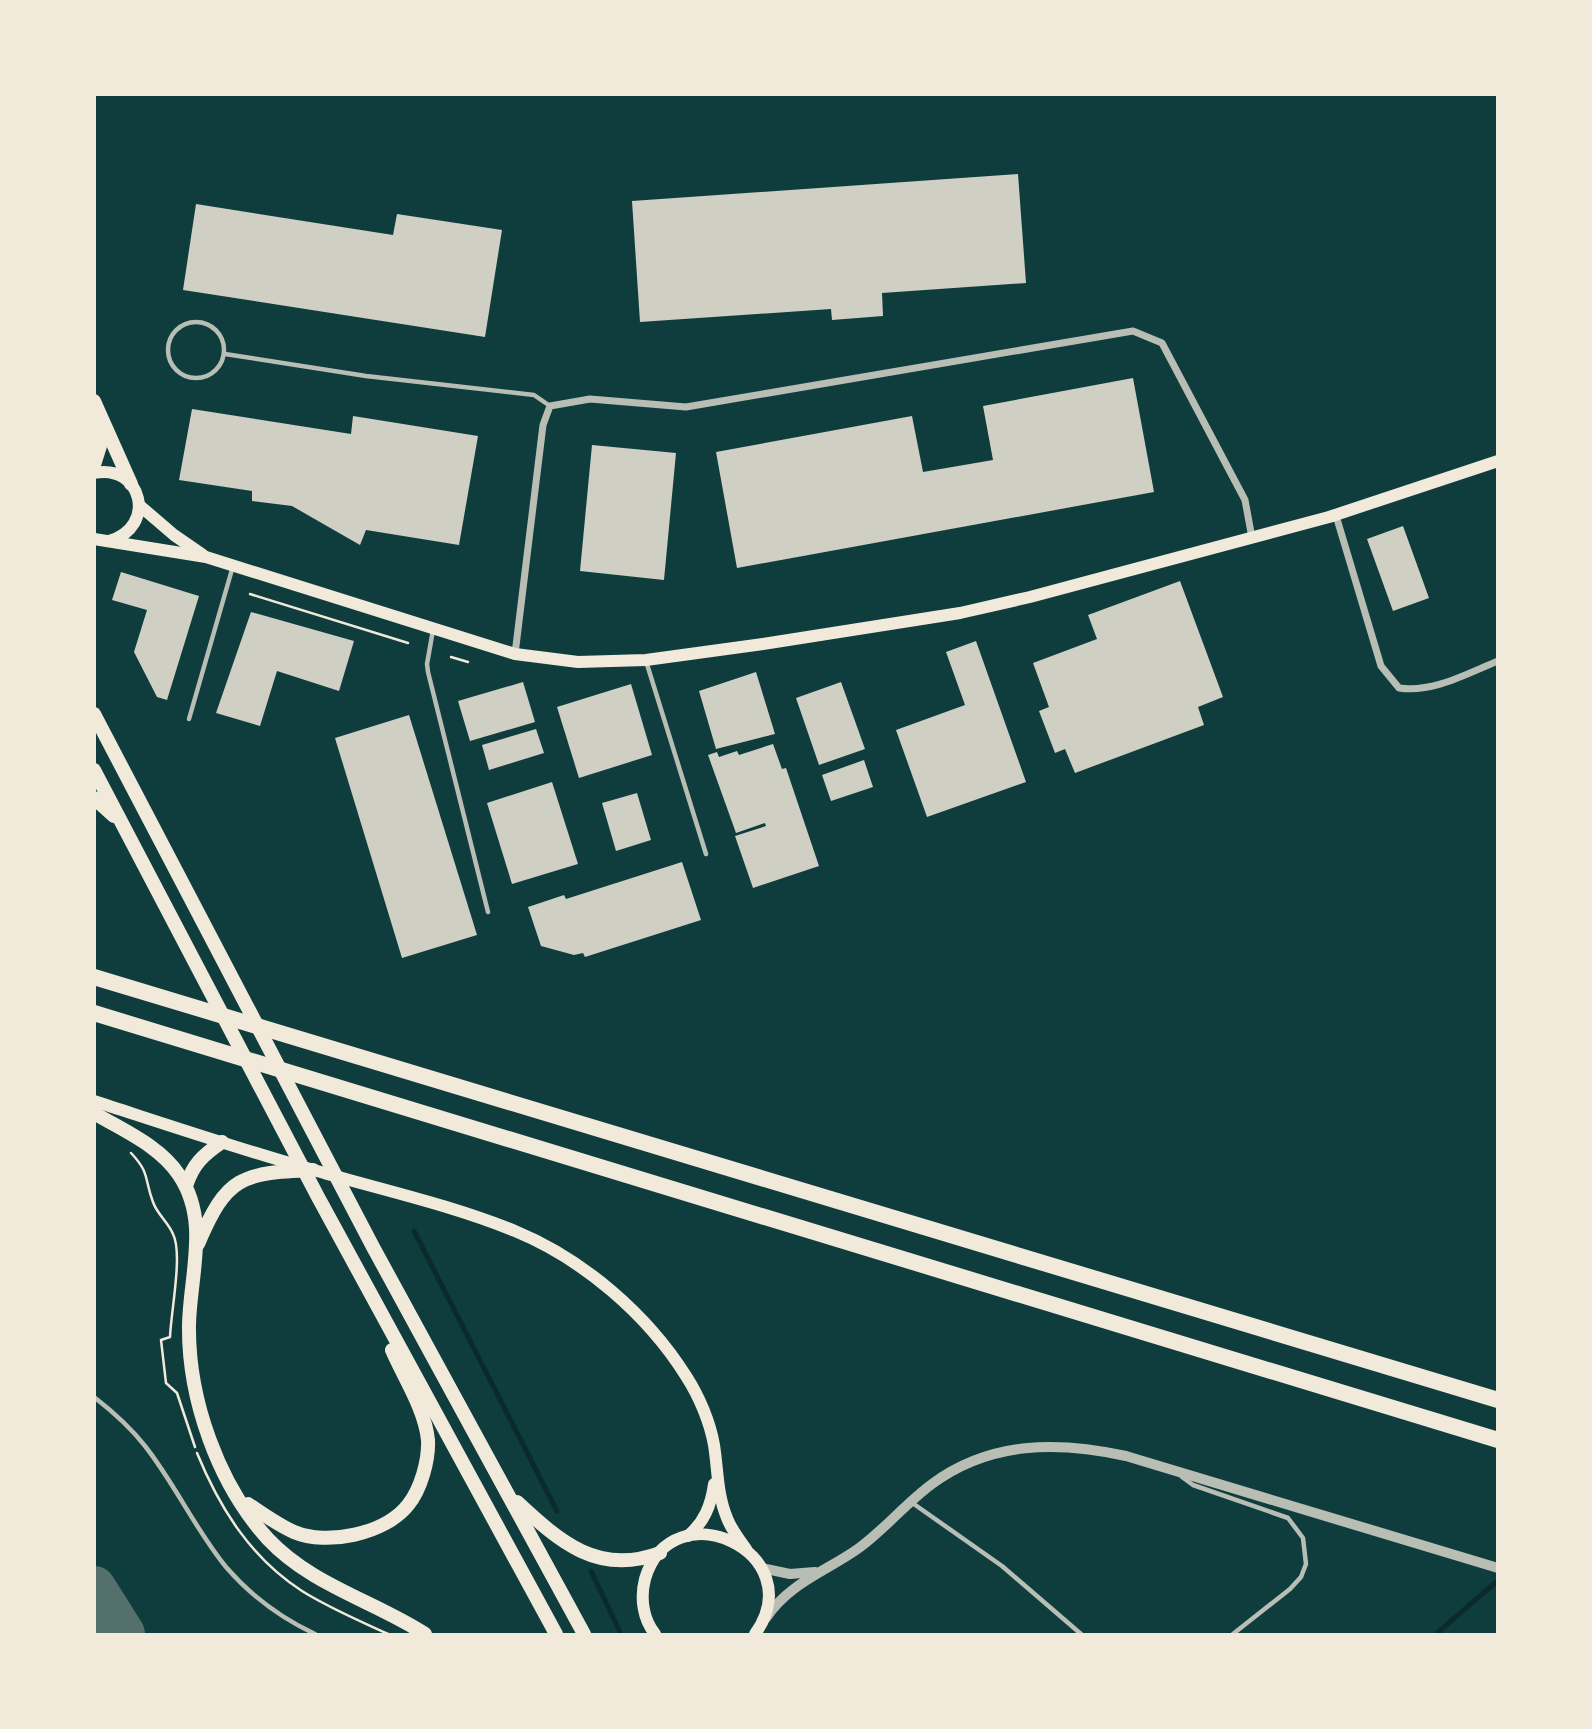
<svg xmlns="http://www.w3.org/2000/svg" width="1592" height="1729" viewBox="0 0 1592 1729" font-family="Rubik,sans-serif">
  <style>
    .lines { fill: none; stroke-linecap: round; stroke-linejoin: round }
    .stream { stroke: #0a2a2b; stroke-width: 5 }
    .taxiway { stroke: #53706d; stroke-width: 44 }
    .building { fill: #cfcfc3 }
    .path { stroke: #f1e9da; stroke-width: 2.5 }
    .service { stroke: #b8beb3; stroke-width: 4.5 }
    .minor { stroke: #b8beb3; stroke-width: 7 }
    .tertiary { stroke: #b8beb3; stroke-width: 10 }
    .secondary { stroke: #f1e9da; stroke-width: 12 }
    .trunk { stroke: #f1e9da; stroke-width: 14 }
    .motorway { stroke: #f1e9da; stroke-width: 16 }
  </style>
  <rect width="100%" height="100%" fill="#0f3d3e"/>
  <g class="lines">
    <g class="stream">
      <path d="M 414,1231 L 557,1511"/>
      <path d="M 591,1571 L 621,1634"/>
      <path d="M 1436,1634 L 1496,1582"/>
    </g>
    <path class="taxiway" d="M 94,1588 L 123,1634"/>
  </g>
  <g class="building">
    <path d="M 1018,174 L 1026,283 L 882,293 L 883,316 L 832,320 L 831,309 L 640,322 L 632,201 Z"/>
    <path d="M 196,204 L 393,235 L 397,214 L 502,230 L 485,337 L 183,290 Z"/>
    <path d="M 1133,378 L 1154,492 L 737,568 L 716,452 L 912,416 L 923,472 L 993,460 L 983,406 Z"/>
    <path d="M 192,409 L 351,434 L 353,416 L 478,436 L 459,545 L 366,530 L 360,545 L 292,506 L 252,501 L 252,491 L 179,480 Z"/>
    <path d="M 592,445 L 676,453 L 664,580 L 580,571 Z"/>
    <path d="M 1403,526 L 1429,598 L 1393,611 L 1367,539 Z"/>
    <path d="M 121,572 L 199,596 L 167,700 L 157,697 L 134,652 L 147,610 L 112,600 Z"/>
    <path d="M 1180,581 L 1223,697 L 1198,707 L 1204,725 L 1075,773 L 1065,749 L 1055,753 L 1039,711 L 1049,707 L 1033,663 L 1097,639 L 1088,615 Z"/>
    <path d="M 251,612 L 354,641 L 339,691 L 277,671 L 260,726 L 216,713 Z"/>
    <path d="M 976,641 L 1026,782 L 927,817 L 896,730 L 965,705 L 946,652 Z"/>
    <path d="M 756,672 L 775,734 L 716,749 L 699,691 Z"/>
    <path d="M 523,682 L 535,722 L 470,741 L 458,701 Z"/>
    <path d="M 841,682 L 865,749 L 819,765 L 796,698 Z"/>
    <path d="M 631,684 L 652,755 L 579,778 L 557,707 Z"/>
    <path d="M 409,715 L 477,935 L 402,958 L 335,738 Z"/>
    <path d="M 536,729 L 544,753 L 489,770 L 482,745 Z"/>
    <path d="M 773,744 L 782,769 L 786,768 L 819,866 L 753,888 L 735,836 L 766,826 L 765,823 L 736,833 L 708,755 L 717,752 L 719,757 L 737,751 L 739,755 Z"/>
    <path d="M 864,760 L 873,787 L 831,801 L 822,775 Z"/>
    <path d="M 552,782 L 578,864 L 512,884 L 487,803 Z"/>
    <path d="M 637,793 L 651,840 L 616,851 L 602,803 Z"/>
    <path d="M 682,862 L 701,920 L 585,957 L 583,953 L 574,955 L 541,946 L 528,907 L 564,895 L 566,899 Z"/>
  </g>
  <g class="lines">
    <g class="path">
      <path d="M 250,594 L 408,643"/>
      <path d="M 451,657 L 468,662"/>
      <path d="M 131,1153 C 150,1173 144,1178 153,1202 C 157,1214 168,1222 173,1234 C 183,1254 171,1311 170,1337 L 161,1340 L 166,1383 L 177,1393 L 195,1447"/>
      <path d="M 197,1453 C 220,1509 251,1558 302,1591 C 329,1608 360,1621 388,1634"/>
    </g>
    <g class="service">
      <circle cx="196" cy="350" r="28"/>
      <path d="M 225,354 L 366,376 L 534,395 L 550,406"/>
      <path d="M 433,630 L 427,664 L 428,672 L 488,912"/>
      <path d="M 646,661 L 706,854"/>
      <path d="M 189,719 L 233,566"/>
      <path d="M 94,1397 C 112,1411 131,1428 145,1446 C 175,1484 195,1529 226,1567 C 251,1596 281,1618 315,1634"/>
      <path d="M 1182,1477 L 1193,1485 L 1288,1518 L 1303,1538 L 1306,1564 L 1301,1577 L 1290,1589 L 1233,1634"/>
      <path d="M 911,1502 L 1002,1566 L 1081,1634"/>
    </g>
    <g class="minor">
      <path d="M 1329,517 L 1337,519 L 1381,666 L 1399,688 C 1433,693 1466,674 1498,661"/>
      <path d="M 515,654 L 543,425 L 550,406 L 590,399 L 686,407 L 1133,331 L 1162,343 L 1245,500 L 1252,538"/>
    </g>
    <g class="tertiary">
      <path d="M 761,1568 L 790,1574 L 815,1572"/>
      <path d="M 766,1618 C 789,1583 827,1571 859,1548 C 885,1529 906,1503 932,1484 C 990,1441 1058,1441 1126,1456 L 1498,1568"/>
    </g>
    <g class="secondary">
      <path d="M 94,473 C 142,463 158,527 109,541"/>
      <path d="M 139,505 L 174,535 L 203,555"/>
      <path d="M 94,539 L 206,557 L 515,654 L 578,662 L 646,660 L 763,644 L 960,613 L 1030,597 L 1329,517 L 1498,461"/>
      <path d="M 94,1101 C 168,1125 242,1150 317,1171 C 383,1190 451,1205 515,1231 C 583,1259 647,1314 686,1376 C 699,1396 710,1422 714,1445 C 718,1470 717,1494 727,1518 C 731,1529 739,1539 746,1549"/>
      <path d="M 688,1536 C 704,1522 711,1506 714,1484"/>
      <path d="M 655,1634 C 643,1619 640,1598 645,1579 C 672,1487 813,1553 755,1634"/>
    </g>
    <g class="trunk">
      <path d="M 94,401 L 131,484"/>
      <path d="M 94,465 L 100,446 L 100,425"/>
      <path d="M 94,714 L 373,1247 L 584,1634"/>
      <path d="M 94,770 L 318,1197 L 556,1634"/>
      <path d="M 94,798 L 114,816"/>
      <path d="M 94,1113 C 124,1131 160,1146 179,1175 C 210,1221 190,1274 189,1325 C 188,1399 218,1484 268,1539 C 311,1585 374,1601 425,1634"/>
      <path d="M 186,1186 C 193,1164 203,1155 222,1142"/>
      <path d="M 198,1244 C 227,1176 241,1173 313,1170"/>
      <path d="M 517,1502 C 560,1542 598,1576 660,1553"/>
      <path d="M 248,1504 C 263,1514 278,1525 294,1532 C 327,1546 385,1534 408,1505 C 421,1489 429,1460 428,1440 C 425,1409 404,1378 392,1350"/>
    </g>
    <g class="motorway">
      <path d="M 94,977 L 1498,1400"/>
      <path d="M 94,1013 L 1498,1440"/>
    </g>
  </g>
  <rect width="1592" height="1729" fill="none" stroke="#f1e9da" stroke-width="192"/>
</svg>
